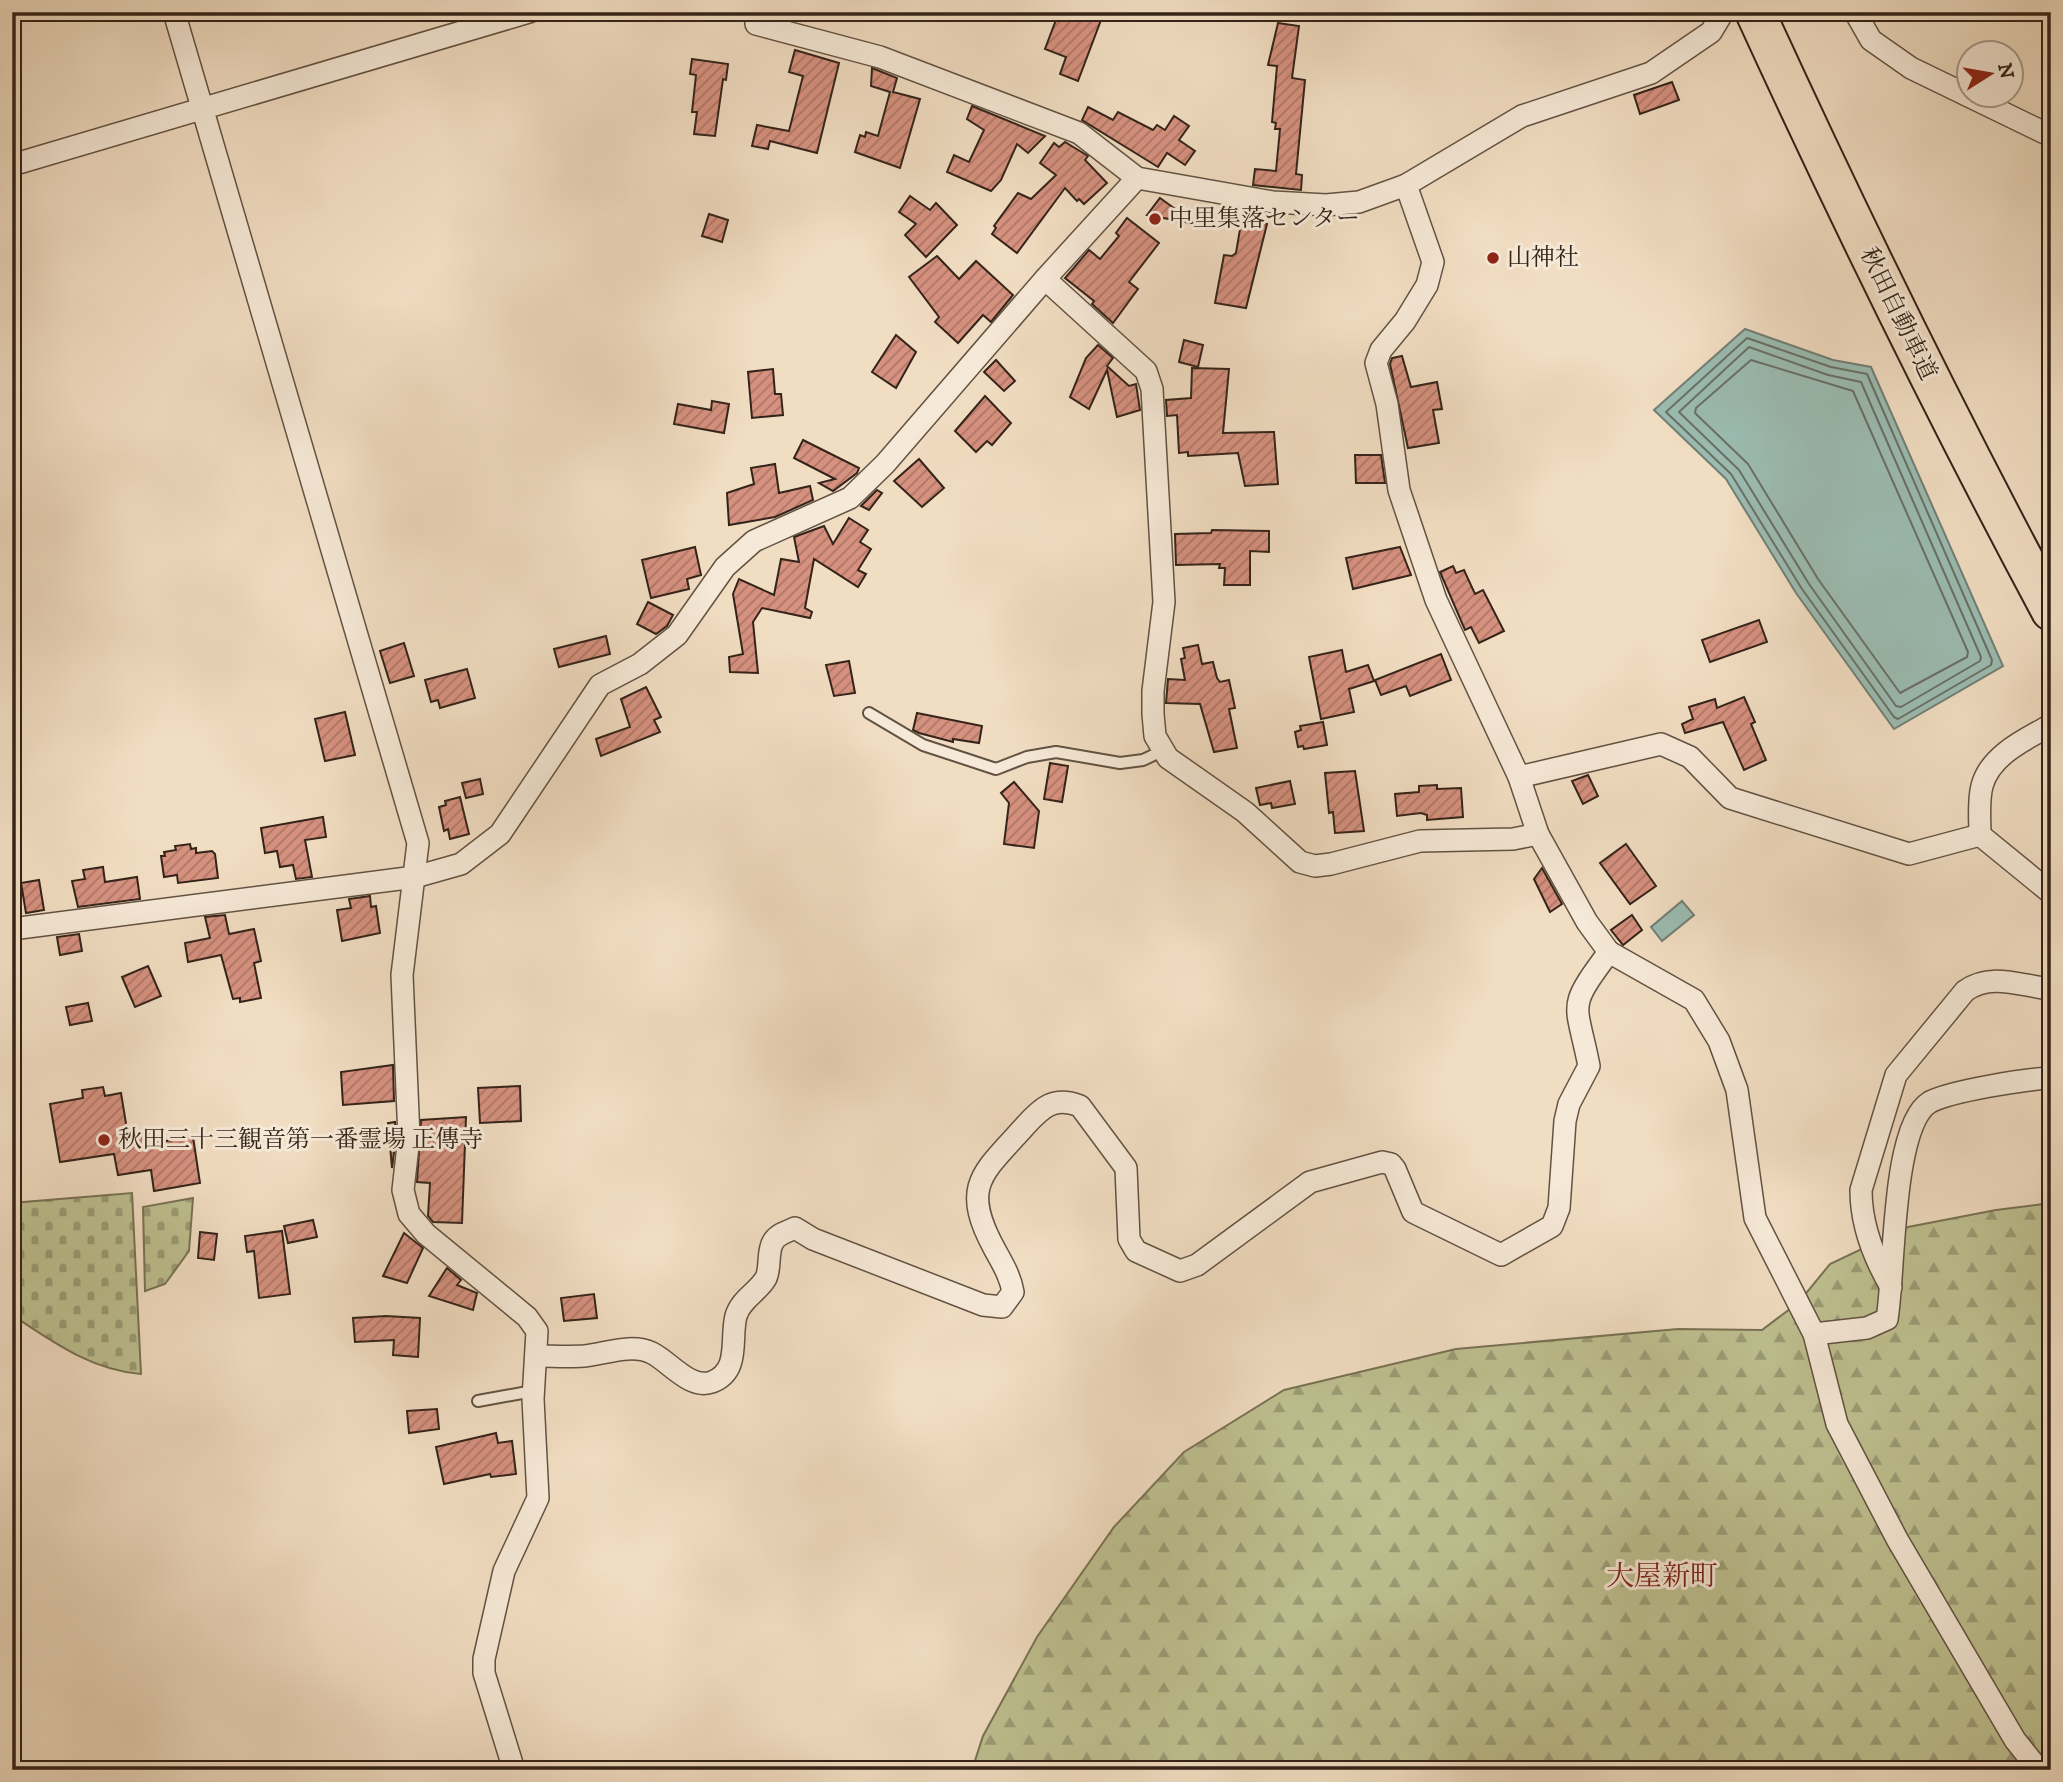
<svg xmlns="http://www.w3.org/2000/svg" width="2063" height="1782" viewBox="0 0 2063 1782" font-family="'IM FELL DW Pica','Noto Serif JP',serif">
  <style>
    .forest { fill: url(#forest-firs); stroke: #797254; stroke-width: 2 }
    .cemetery { fill: url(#cemetery-stones); stroke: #797254; stroke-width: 2 }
    .water { fill: #9bbcb2; stroke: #727f75; stroke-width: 2 }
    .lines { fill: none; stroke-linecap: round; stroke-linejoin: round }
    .shore { stroke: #687066; stroke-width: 2 }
    .building { fill: url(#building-hatch); stroke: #342319; stroke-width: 2 }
    .lane-casing { stroke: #635243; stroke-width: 14 }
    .street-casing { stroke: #635243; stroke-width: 24 }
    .highway-casing { stroke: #342319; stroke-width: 42 }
    .lane { stroke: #f6e9d7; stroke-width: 10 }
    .street { stroke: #f6e9d7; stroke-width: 21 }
    .highway { stroke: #f1ddc2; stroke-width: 38 }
    .poi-dot { fill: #8f2418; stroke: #f6e9d7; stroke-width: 2.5 }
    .labels { text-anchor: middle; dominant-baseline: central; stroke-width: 6; stroke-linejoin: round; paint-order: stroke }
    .poi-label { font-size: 24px; fill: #342319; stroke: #f6e9d7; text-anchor: start }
    .street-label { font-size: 24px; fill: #342319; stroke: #f6e9d7 }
    .quarter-label { font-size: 28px; fill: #7a1f14; stroke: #f6e9d7 }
  </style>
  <defs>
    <pattern id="forest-firs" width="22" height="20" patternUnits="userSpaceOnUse" patternTransform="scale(1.75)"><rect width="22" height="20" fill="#bec090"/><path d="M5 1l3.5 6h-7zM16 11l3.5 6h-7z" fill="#9b9c75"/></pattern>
    <pattern id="cemetery-stones" width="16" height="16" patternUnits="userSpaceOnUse" patternTransform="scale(1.75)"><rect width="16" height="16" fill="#bec090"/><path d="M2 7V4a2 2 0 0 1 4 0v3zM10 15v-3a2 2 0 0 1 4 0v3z" fill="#9b9c75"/></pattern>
    <pattern id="building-hatch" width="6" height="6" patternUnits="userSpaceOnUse" patternTransform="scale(1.75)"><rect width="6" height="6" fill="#d6917f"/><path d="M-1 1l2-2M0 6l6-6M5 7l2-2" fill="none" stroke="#ae7667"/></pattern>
  </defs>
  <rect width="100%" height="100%" fill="#f1ddc2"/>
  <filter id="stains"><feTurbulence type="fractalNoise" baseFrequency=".00286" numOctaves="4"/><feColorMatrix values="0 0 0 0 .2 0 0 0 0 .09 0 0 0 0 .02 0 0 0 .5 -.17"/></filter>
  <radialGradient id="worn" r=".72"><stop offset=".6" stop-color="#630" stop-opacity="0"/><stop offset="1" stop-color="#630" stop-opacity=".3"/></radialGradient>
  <path class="forest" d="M 2051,1203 L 2051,1770 L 972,1770 L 983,1736 L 1037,1637 L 1114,1527 L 1184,1452 L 1284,1390 L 1456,1349 L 1678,1329 L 1762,1330 L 1799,1302 L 1830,1264 L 1908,1227 L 1996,1210 Z"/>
  <g class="cemetery">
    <path d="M 132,1193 L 141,1374 C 91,1370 53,1342 12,1315 L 12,1203 Z"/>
    <path d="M 193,1198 L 189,1251 L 165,1284 L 145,1291 L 143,1207 Z"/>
  </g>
  <g class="water">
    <path d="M 1745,329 L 1833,360 L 1871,367 L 2003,666 L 1894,729 L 1796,593 L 1726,479 L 1654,410 Z"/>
    <path d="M 1682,901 L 1694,915 L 1662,941 L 1651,927 Z"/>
  </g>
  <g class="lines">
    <g class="shore">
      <path d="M 1747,338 L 1831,367 L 1867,374 L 1992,660 L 1991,665 L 1898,719 L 1894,717 L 1802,589 L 1731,474 L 1666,412 Z"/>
      <path d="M 1749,347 L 1828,375 L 1861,382 L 1981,657 L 1980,661 L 1901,707 L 1896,706 L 1809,584 L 1739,470 L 1679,412 Z"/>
      <path d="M 1751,360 L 1853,391 L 1968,652 L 1967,657 L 1900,693 L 1818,579 L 1748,464 L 1695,413 L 1696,408 Z"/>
    </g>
  </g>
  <g class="building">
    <path d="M 1059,12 L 1104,12 L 1078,81 L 1060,74 L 1066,57 L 1045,49 Z"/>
    <path d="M 1278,23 L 1299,26 L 1292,78 L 1305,80 L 1296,174 L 1302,175 L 1301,190 L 1253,185 L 1255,169 L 1276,171 L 1280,129 L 1275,129 L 1276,123 L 1272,122 L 1277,66 L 1268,65 Z"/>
    <path d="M 795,50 L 839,63 L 817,153 L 770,141 L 768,149 L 752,146 L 757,125 L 789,131 L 803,76 L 789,72 Z"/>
    <path d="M 692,59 L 728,64 L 726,80 L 723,79 L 715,136 L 694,134 L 697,112 L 692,112 L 696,75 L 690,74 Z"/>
    <path d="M 872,68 L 897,78 L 893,92 L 920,99 L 900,168 L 855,152 L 860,135 L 865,137 L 866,132 L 878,136 L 890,92 L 871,86 Z"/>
    <path d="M 1672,82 L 1679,100 L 1640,114 L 1634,95 Z"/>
    <path d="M 972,106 L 1045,136 L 1028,153 L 1017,144 L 1001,180 L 991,191 L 947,172 L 954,155 L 969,162 L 984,130 L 967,119 Z"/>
    <path d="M 1088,107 L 1113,120 L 1118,112 L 1153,130 L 1157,125 L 1165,130 L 1174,116 L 1189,126 L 1179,140 L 1195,151 L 1185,165 L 1167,153 L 1158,167 L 1082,120 Z"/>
    <path d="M 1065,142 L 1088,156 L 1085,160 L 1107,183 L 1084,204 L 1079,199 L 1077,201 L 1065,188 L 1017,253 L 992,234 L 996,228 L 994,226 L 1018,193 L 1031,199 L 1056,175 L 1040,163 L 1054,143 L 1059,147 Z"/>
    <path d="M 910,196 L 930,210 L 936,203 L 957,225 L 926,257 L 905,235 L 916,224 L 899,212 Z"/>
    <path d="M 1160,198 L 1196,224 L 1147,215 Z"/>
    <path d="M 709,214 L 728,220 L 722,242 L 702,236 Z"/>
    <path d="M 1127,218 L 1159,243 L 1129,282 L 1138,289 L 1113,323 L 1092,304 L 1094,301 L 1065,278 L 1089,250 L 1100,259 L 1119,236 L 1116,233 Z"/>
    <path d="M 1251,221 L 1267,224 L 1246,308 L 1215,303 L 1224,255 L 1232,256 L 1236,253 L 1240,229 Z"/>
    <path d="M 937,256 L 959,279 L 976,261 L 1013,295 L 991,322 L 983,315 L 958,343 L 935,322 L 939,317 L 909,277 Z"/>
    <path d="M 896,335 L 916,352 L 896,388 L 872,372 Z"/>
    <path d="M 1184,340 L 1203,345 L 1198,367 L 1179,362 Z"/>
    <path d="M 1098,345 L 1113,358 L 1107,366 L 1129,386 L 1136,384 L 1140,410 L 1117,417 L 1107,370 L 1089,409 L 1070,397 L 1086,358 Z"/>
    <path d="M 1402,356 L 1411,387 L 1437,382 L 1442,409 L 1433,410 L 1439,443 L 1408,448 L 1390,364 L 1392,358 Z"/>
    <path d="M 996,360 L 1015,381 L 1004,391 L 984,372 Z"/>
    <path d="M 1192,368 L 1229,369 L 1223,433 L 1274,432 L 1278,484 L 1245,486 L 1238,453 L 1188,456 L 1188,452 L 1179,453 L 1177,415 L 1167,416 L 1166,400 L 1191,398 Z"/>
    <path d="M 773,369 L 775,394 L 781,394 L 783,415 L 752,418 L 748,372 Z"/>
    <path d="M 985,396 L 1011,423 L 992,445 L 987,441 L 976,452 L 955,431 Z"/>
    <path d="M 712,401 L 729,404 L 724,433 L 674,424 L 678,404 L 711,410 Z"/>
    <path d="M 803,440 L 859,468 L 857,473 L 833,491 L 819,483 L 835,479 L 794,458 Z"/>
    <path d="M 1355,455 L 1381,455 L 1385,483 L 1356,483 Z"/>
    <path d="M 919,459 L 944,488 L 922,507 L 894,481 Z"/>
    <path d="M 775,464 L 779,493 L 810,486 L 813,500 L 775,517 L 729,525 L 727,493 L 754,484 L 751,468 Z"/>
    <path d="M 877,490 L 882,493 L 869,510 L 861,506 Z"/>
    <path d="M 849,518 L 868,530 L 860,542 L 871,549 L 858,570 L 866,574 L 858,587 L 814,559 L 805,608 L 812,612 L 810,618 L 762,608 L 753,622 L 758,673 L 730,672 L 729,657 L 743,654 L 733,594 L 739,579 L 774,595 L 781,559 L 799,562 L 794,537 L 824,526 L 833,544 Z"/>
    <path d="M 1212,530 L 1269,531 L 1269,552 L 1250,551 L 1250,585 L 1224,585 L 1225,568 L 1219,568 L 1220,564 L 1176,565 L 1175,534 L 1211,533 Z"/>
    <path d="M 695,547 L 701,575 L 687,579 L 689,589 L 651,598 L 642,560 Z"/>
    <path d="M 1400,547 L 1411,575 L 1353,589 L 1346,558 Z"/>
    <path d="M 1453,566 L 1456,573 L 1464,570 L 1475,594 L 1483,590 L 1504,631 L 1479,643 L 1471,627 L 1465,630 L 1440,572 Z"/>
    <path d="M 648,602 L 673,615 L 667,626 L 656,634 L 637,624 Z"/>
    <path d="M 1759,620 L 1767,642 L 1710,662 L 1702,640 Z"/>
    <path d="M 606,636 L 610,654 L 559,667 L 554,649 Z"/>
    <path d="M 404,643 L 414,676 L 390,683 L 380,651 Z"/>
    <path d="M 1198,645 L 1202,664 L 1213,662 L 1217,678 L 1220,682 L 1229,680 L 1235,708 L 1229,709 L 1237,748 L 1214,752 L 1200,704 L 1166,703 L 1168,679 L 1185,680 L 1181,659 L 1185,658 L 1183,648 Z"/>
    <path d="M 1342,650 L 1346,672 L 1368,665 L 1374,681 L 1349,689 L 1354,712 L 1321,719 L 1309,657 Z"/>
    <path d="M 1441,654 L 1451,680 L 1410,696 L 1406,686 L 1381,695 L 1375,680 Z"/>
    <path d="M 849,661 L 855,693 L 834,696 L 826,665 Z"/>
    <path d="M 467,669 L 475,698 L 440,708 L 438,700 L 431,702 L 425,680 Z"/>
    <path d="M 646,687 L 661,717 L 654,720 L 660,732 L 601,756 L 596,739 L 630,727 L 621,699 Z"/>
    <path d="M 1744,697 L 1755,722 L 1751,724 L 1766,760 L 1744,770 L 1723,722 L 1685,733 L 1682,724 L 1693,719 L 1689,707 L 1715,699 L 1717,708 Z"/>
    <path d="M 345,712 L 355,755 L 325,761 L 315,719 Z"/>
    <path d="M 917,713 L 982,726 L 979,743 L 953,739 L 953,742 L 919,733 L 913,730 Z"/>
    <path d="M 1323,722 L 1327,745 L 1304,749 L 1303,746 L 1298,747 L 1295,732 L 1301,730 L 1300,726 Z"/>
    <path d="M 1050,763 L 1068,766 L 1062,802 L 1044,799 Z"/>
    <path d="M 1355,771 L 1364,831 L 1335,833 L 1333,812 L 1329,813 L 1325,773 Z"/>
    <path d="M 1588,775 L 1598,796 L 1583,804 L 1572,781 Z"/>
    <path d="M 480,779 L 483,794 L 466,798 L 462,783 Z"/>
    <path d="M 1290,781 L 1295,804 L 1272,808 L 1271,803 L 1260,805 L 1256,788 Z"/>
    <path d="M 1014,782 L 1039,811 L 1034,848 L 1004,844 L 1009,803 L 1001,793 Z"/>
    <path d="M 1437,785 L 1437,789 L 1461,788 L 1463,817 L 1427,820 L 1427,815 L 1421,813 L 1397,816 L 1395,794 L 1419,792 L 1419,786 Z"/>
    <path d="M 460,797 L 469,834 L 450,839 L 448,829 L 444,831 L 439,807 L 446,805 L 445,801 Z"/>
    <path d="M 323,817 L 326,837 L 305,840 L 312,877 L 296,879 L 293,865 L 280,867 L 277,851 L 265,853 L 261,828 Z"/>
    <path d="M 190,844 L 191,849 L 196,848 L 196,853 L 212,851 L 215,854 L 218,878 L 178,883 L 177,875 L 164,877 L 161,856 L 165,856 L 164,852 L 176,850 L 175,846 Z"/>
    <path d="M 1626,844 L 1656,886 L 1630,904 L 1600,863 Z"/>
    <path d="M 103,867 L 105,882 L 137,877 L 140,899 L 78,907 L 72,881 L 85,879 L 83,870 Z"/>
    <path d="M 1542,868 L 1562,904 L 1550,912 L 1534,879 Z"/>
    <path d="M 39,880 L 44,910 L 26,913 L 21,883 Z"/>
    <path d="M 370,896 L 371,907 L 376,906 L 380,933 L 342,941 L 337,910 L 351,908 L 349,899 Z"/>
    <path d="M 225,915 L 229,934 L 254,929 L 261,961 L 254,963 L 261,998 L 240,1002 L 240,998 L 233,999 L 221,955 L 188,962 L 185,943 L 210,938 L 205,917 Z"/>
    <path d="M 1632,915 L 1642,930 L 1623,945 L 1611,930 Z"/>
    <path d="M 79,934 L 82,951 L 60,955 L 57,937 Z"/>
    <path d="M 148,966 L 161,996 L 135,1007 L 122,977 Z"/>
    <path d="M 88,1003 L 92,1021 L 70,1025 L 66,1007 Z"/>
    <path d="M 393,1065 L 394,1101 L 343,1105 L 341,1072 Z"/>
    <path d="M 520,1086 L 521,1121 L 480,1123 L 478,1088 Z"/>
    <path d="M 103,1087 L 105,1096 L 121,1093 L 128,1136 L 150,1133 L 152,1143 L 193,1137 L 200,1183 L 154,1191 L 151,1170 L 118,1175 L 114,1154 L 60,1162 L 50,1104 L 83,1098 L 82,1090 Z"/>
    <path d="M 466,1117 L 462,1223 L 433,1222 L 428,1216 L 430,1183 L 417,1182 L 421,1120 Z"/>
    <path d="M 395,1122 L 396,1137 L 392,1168 L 388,1123 Z"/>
    <path d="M 313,1220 L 317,1237 L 288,1243 L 284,1226 Z"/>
    <path d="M 282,1231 L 290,1294 L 259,1298 L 254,1251 L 247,1252 L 245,1236 Z"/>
    <path d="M 200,1232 L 217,1234 L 214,1260 L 198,1258 Z"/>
    <path d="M 404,1233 L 423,1248 L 407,1283 L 383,1276 Z"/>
    <path d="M 447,1268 L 461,1280 L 457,1285 L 477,1293 L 473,1310 L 429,1296 Z"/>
    <path d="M 594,1294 L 597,1318 L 564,1321 L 561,1298 Z"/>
    <path d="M 386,1316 L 420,1318 L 418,1357 L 393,1355 L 394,1340 L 355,1342 L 353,1318 Z"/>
    <path d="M 437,1409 L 439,1429 L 409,1433 L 407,1411 Z"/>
    <path d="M 496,1433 L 498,1443 L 512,1441 L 516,1474 L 491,1477 L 490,1474 L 444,1484 L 436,1447 Z"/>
  </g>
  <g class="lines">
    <defs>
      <g id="lane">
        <path d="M 869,713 L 923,745 L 996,769 L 1027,757 L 1056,752 L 1120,763 L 1143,760 L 1164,750"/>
        <path d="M 478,1401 L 533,1391"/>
      </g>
      <g id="street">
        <path d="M 174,12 L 418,843 L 402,975 L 409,1137 L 403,1190 L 409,1214 L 426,1234 L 527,1317 L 537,1331 L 533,1399 L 538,1498 L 504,1571 L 484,1659 L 484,1673 L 514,1770"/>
        <path d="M 756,12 L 756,24 L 880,57 L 1079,133 L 1137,178 L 1273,202 L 1326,205 L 1359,202 L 1406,185 L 1522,116 L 1651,73 L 1711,32 L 1723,12"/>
        <path d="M 1855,12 L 1871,40 L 1911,68 L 2051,136"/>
        <path d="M 12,165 L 529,12"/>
        <path d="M 1406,185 L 1433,262 L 1427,285 L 1405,321 L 1381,350 L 1376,363 L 1387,404 L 1399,490 L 1436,600 L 1519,777 L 1538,834 L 1587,922 L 1609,952 L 1694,1000 L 1719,1041 L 1737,1090 L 1755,1218 L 1814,1334 L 1837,1424 L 1897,1539 L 2015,1740 L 2039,1770"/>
        <path d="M 1045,279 L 1146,371 L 1152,389 L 1164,602 L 1153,691 L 1153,714 L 1155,736 L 1168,758 L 1245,812 L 1300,862 L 1315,866 L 1331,864 L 1420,841 L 1513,839 L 1538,834"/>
        <path d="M 1519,777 L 1661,744 L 1690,757 L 1730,798 L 1909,854 L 1980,835"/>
        <path d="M 1980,835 C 1980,820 1978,801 1982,786 C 1990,755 2026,739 2051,725"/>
        <path d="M 1980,835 L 2051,893"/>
        <path d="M 12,929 L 415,877 L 461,864 L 500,834 L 600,685 L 640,664 L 677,635 L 725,567 L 754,541 L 850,498 L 885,464 L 1045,279 L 1137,178"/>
        <path d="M 1891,1287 C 1874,1258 1861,1224 1861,1190 L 1896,1075 L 1965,991 C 1991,972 2021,986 2051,989"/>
        <path d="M 1814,1334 L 1867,1328 L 1887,1319 C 1895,1275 1891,1125 1930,1102 C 1951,1091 2026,1079 2051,1078"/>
        <path d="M 536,1356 C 552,1356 568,1357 584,1356 C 605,1354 631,1343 652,1353 C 670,1362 690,1390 712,1382 C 741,1371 730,1338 736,1316 C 741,1299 758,1292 766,1278 C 771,1267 767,1252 773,1242 C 777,1234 787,1232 795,1228 L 813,1239 L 983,1305 L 1002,1307 L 1013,1292 C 1010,1275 1002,1263 994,1248 C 960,1185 983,1173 1025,1126 C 1042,1107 1054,1096 1080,1106 L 1126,1168 L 1129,1239 L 1136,1251 L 1180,1271 L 1197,1265 L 1310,1182 L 1382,1162 L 1391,1164 L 1395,1169 L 1413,1212 L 1501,1255 L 1552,1226 L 1559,1208 L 1565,1121 L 1569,1104 L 1589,1066 C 1576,1000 1566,1010 1609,952"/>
      </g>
      <path id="highway" d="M 1755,12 C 1848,215 1946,415 2051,611"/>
    </defs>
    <use href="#lane" class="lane-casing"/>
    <use href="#street" class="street-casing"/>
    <use href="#highway" class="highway-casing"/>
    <use href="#lane" class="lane"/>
    <use href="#street" class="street"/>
    <use href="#highway" class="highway"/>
  </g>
  <g class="poi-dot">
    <circle cx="1155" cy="219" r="7"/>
    <circle cx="1493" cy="258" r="7"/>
    <circle cx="104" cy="1140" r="7"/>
  </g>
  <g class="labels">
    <g class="poi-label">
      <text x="1169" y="219">中里集落センター</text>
      <text x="1507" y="258">山神社</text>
      <text x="118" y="1140">秋田三十三観音第一番霊場 正傳寺</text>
    </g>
    <g class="street-label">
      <text transform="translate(1898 314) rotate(64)">秋田自動車道</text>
    </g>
    <g class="quarter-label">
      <text x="1662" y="1576">大屋新町</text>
    </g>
  </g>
  <rect width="2063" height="1782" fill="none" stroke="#f1ddc2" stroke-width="42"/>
  <rect x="14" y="14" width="2035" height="1754" fill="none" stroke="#342319" stroke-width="3.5"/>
  <rect x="21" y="21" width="2021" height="1740" fill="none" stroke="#342319" stroke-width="2"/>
  <g transform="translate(1990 74) rotate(79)"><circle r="33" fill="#f6e9d7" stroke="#a89a8b" stroke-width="2"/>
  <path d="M0-5L12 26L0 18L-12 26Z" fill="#8f2418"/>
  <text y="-10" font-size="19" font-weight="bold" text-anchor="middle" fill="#342319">N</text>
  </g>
  <rect width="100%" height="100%" filter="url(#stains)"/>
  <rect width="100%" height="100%" fill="url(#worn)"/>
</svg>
